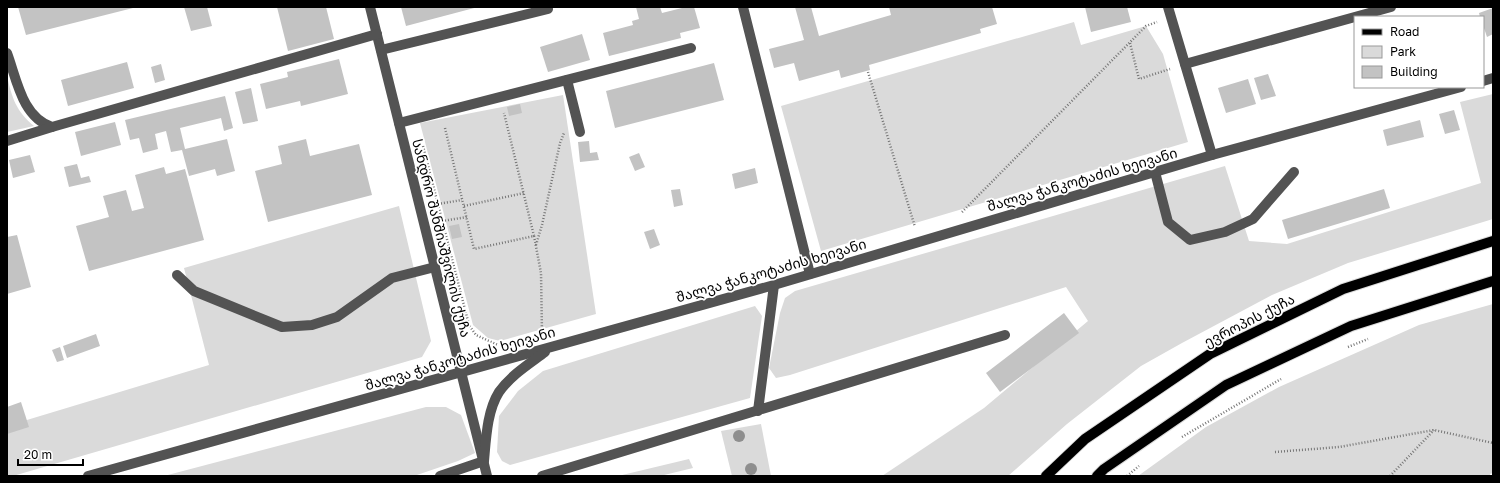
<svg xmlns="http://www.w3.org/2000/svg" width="1500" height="483" viewBox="0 0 1500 483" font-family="'Golos Text','Noto Sans Georgian',sans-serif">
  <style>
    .green { fill: #dadada }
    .building { fill: #c3c3c3 }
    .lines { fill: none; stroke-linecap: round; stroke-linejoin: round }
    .major-casing { stroke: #dbdbdb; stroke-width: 12 }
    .path { stroke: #757575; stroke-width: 2.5; stroke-dasharray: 1 2; stroke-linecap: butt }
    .minor { stroke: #535353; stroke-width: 10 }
    .major { stroke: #000; stroke-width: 10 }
    .tree { fill: #8e8e8e }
    .labels { text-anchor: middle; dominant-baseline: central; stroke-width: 3.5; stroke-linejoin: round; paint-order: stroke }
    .street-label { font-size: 14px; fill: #000; stroke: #fff }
  </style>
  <rect width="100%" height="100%" fill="#fff"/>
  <g class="green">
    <path d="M 1074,22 L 1081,45 L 1146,26 L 1163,54 L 1188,142 L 821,251 L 781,106 Z"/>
    <path d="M 7,76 C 12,98 16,111 34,126 L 7,132 Z"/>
    <path d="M 1493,94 L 1493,219 L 1348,263 L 1272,295 L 1182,343 L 1141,366 L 1067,424 L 1008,476 L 882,476 L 984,408 L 1088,321 L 1066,287 L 790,375 L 776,378 L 769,368 L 780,313 L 785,298 L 795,291 L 1225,166 L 1249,241 L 1287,244 L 1481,183 L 1460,102 Z"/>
    <path d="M 563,95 L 596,314 L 500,341 L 488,338 L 473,325 L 420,123 Z"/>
    <path d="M 399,206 L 431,341 L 422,357 L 13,476 L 7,476 L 7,426 L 209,365 L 184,268 Z"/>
    <path d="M 1493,304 L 1493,473 L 1490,474 L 1490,476 L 1138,476 L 1206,427 L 1279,387 L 1419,325 Z"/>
    <path d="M 755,306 L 762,316 L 750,398 L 510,465 L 502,461 L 497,452 L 499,416 L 518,391 L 543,371 Z"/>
    <path d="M 426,407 L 446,407 L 461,415 L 475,453 L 458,461 L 414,476 L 164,476 Z"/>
    <path d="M 761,424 L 771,476 L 732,476 L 721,431 Z"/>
    <path d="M 689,459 L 693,468 L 660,476 L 618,476 Z"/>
  </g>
  <g class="building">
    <path d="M 18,7 L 132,7 L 133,8 L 26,35 Z"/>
    <path d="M 184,7 L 207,7 L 212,26 L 191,31 Z"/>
    <path d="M 277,7 L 326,7 L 334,39 L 288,51 Z"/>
    <path d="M 401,7 L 478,7 L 406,26 Z"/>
    <path d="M 636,7 L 660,7 L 662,13 L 686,7 L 694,7 L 700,28 L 680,33 L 681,38 L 609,56 L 603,33 L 633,25 L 632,21 L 639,19 Z"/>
    <path d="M 795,7 L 811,7 L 819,36 L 891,15 L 889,7 L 992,7 L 997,24 L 980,29 L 981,33 L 869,65 L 870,70 L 841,78 L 839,70 L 799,81 L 794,63 L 774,68 L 769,49 L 804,40 Z"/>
    <path d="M 1085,7 L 1127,7 L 1131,22 L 1091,32 Z"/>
    <path d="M 1493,8 L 1493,34 L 1487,37 L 1483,25 L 1483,17 L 1480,17 L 1479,13 Z"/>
    <path d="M 582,34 L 590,60 L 548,72 L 540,47 Z"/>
    <path d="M 339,59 L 348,94 L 301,106 L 300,101 L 266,109 L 260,84 L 288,77 L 287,72 Z"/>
    <path d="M 127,62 L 134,88 L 68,106 L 61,80 Z"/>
    <path d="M 714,63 L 724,100 L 615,128 L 606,91 Z"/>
    <path d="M 161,64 L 165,80 L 155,83 L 151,67 Z"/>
    <path d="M 1268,74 L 1276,96 L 1261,100 L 1254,78 Z"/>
    <path d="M 1248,79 L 1256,104 L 1226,113 L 1218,88 Z"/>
    <path d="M 251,88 L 258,121 L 243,124 L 235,92 Z"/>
    <path d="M 225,96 L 233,128 L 224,131 L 221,118 L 180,128 L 185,149 L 227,139 L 235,171 L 217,176 L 215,169 L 189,176 L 182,150 L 171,152 L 166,131 L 155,134 L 158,149 L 143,153 L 139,138 L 130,140 L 125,120 Z"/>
    <path d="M 520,104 L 522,113 L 509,116 L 507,107 Z"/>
    <path d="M 1454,110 L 1460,130 L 1445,134 L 1439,114 Z"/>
    <path d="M 1420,120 L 1424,137 L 1387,146 L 1383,130 Z"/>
    <path d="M 115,122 L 121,145 L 81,156 L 75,132 Z"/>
    <path d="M 306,139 L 310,156 L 359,144 L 372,195 L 268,222 L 255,171 L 282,164 L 278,146 Z"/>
    <path d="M 589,141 L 590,153 L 597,152 L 599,160 L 580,162 L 578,142 Z"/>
    <path d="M 639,153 L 645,167 L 635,171 L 629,157 Z"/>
    <path d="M 30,155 L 35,172 L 13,178 L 9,160 Z"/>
    <path d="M 77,164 L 81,178 L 89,176 L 91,182 L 69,187 L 64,167 Z"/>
    <path d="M 164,167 L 166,174 L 185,169 L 204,240 L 89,271 L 76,226 L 109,217 L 103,196 L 126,190 L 132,211 L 144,208 L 135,175 Z"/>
    <path d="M 755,168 L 758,183 L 735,189 L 732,174 Z"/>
    <path d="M 680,189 L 683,205 L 674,207 L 671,190 Z"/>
    <path d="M 1384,189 L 1390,208 L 1288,239 L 1282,220 Z"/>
    <path d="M 459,224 L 462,237 L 452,239 L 449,226 Z"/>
    <path d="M 654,229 L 660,245 L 650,249 L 644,232 Z"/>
    <path d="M 17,235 L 31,287 L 7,294 L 7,237 Z"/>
    <path d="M 1064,313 L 1079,333 L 1000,392 L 986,373 Z"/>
    <path d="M 96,334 L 100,346 L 67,358 L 63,346 Z"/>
    <path d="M 60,347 L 64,360 L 57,362 L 52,350 Z"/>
    <path d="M 21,402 L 29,427 L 7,434 L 7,407 Z"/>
  </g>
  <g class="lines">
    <defs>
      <g id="major">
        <path d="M 1046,476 L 1085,439 L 1210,354 L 1343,289 L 1493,241"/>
        <path d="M 1097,476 L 1104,469 L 1226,385 L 1351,326 L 1493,281"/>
      </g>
    </defs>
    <use href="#major" class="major-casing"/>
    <g class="path">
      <path d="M 1130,43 L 1139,79 L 1170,69"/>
      <path d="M 868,72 L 915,227"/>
      <path d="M 445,128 L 474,249 L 534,236 L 504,113"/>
      <path d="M 423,146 L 469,325 L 476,335 L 498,345"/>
      <path d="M 438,204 L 462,200"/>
      <path d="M 464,206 L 524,193"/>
      <path d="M 962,212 L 1146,26 L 1157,22"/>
      <path d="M 442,221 L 467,217"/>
      <path d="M 534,236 L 541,273 L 542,333"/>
      <path d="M 536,245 L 542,225 L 560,143 L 564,133"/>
      <path d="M 1348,347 L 1368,339"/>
      <path d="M 1182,437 L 1281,379"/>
      <path d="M 1275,452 L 1339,447 L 1434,430 L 1493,443"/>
      <path d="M 1127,476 L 1139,466"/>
      <path d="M 1390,476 L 1434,430"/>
    </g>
    <g class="minor">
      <path d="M 370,7 L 487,476"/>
      <path d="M 743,7 L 810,274"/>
      <path d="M 1168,7 L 1212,155"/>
      <path d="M 381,50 L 548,9"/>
      <path d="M 7,53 C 17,80 22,117 52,127 L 377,34"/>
      <path d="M 1185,64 L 1391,7"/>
      <path d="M 567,80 L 580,132"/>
      <path d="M 1483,81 L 1493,78"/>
      <path d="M 399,123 L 691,48"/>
      <path d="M 7,141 L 52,127"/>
      <path d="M 1155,172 L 1168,222 L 1190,240 L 1225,232 L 1253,219 L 1294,172"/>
      <path d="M 177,275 L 194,291 L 282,327 L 312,325 L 337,317 L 392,278 L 435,267"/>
      <path d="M 758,411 L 774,285"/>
      <path d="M 88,476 L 774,285 L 1212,155 L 1461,87"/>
      <path d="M 440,476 L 484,461 C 486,439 487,411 499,392 C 511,375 529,364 545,352"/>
      <path d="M 542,476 L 1005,335"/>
    </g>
    <use href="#major" class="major"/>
  </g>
  <g class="tree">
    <circle cx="739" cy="436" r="6"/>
    <circle cx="751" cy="469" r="6"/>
  </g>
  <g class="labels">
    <g class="street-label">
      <text transform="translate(1082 179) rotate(-16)">შალვა ჭანკოტაძის ხეივანი</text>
      <text transform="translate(442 238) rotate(76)">სანდრო შანშიაშვილის ქუჩა</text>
      <text transform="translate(771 270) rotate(-16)">შალვა ჭანკოტაძის ხეივანი</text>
      <text transform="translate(1249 320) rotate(-27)">ევროპის ქუჩა</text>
      <text transform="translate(460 358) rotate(-16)">შალვა ჭანკოტაძის ხეივანი</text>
    </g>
  </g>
  <rect width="1500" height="483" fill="none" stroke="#000000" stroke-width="16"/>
  <rect x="1354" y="16" width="130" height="72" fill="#ffffff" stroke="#999999"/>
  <rect x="1362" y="29" width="20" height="6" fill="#000000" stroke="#999999"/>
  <text x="1390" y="36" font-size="12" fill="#000000">Road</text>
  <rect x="1362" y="46" width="20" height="12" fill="#dadada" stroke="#999999"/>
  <text x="1390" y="56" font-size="12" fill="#000000">Park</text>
  <rect x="1362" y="66" width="20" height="12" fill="#c3c3c3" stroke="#999999"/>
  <text x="1390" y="76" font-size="12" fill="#000000">Building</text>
  <path d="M18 459v6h65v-6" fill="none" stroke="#000000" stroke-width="2"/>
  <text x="24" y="459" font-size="12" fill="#000000" stroke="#ffffff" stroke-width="3" paint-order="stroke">20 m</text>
</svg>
